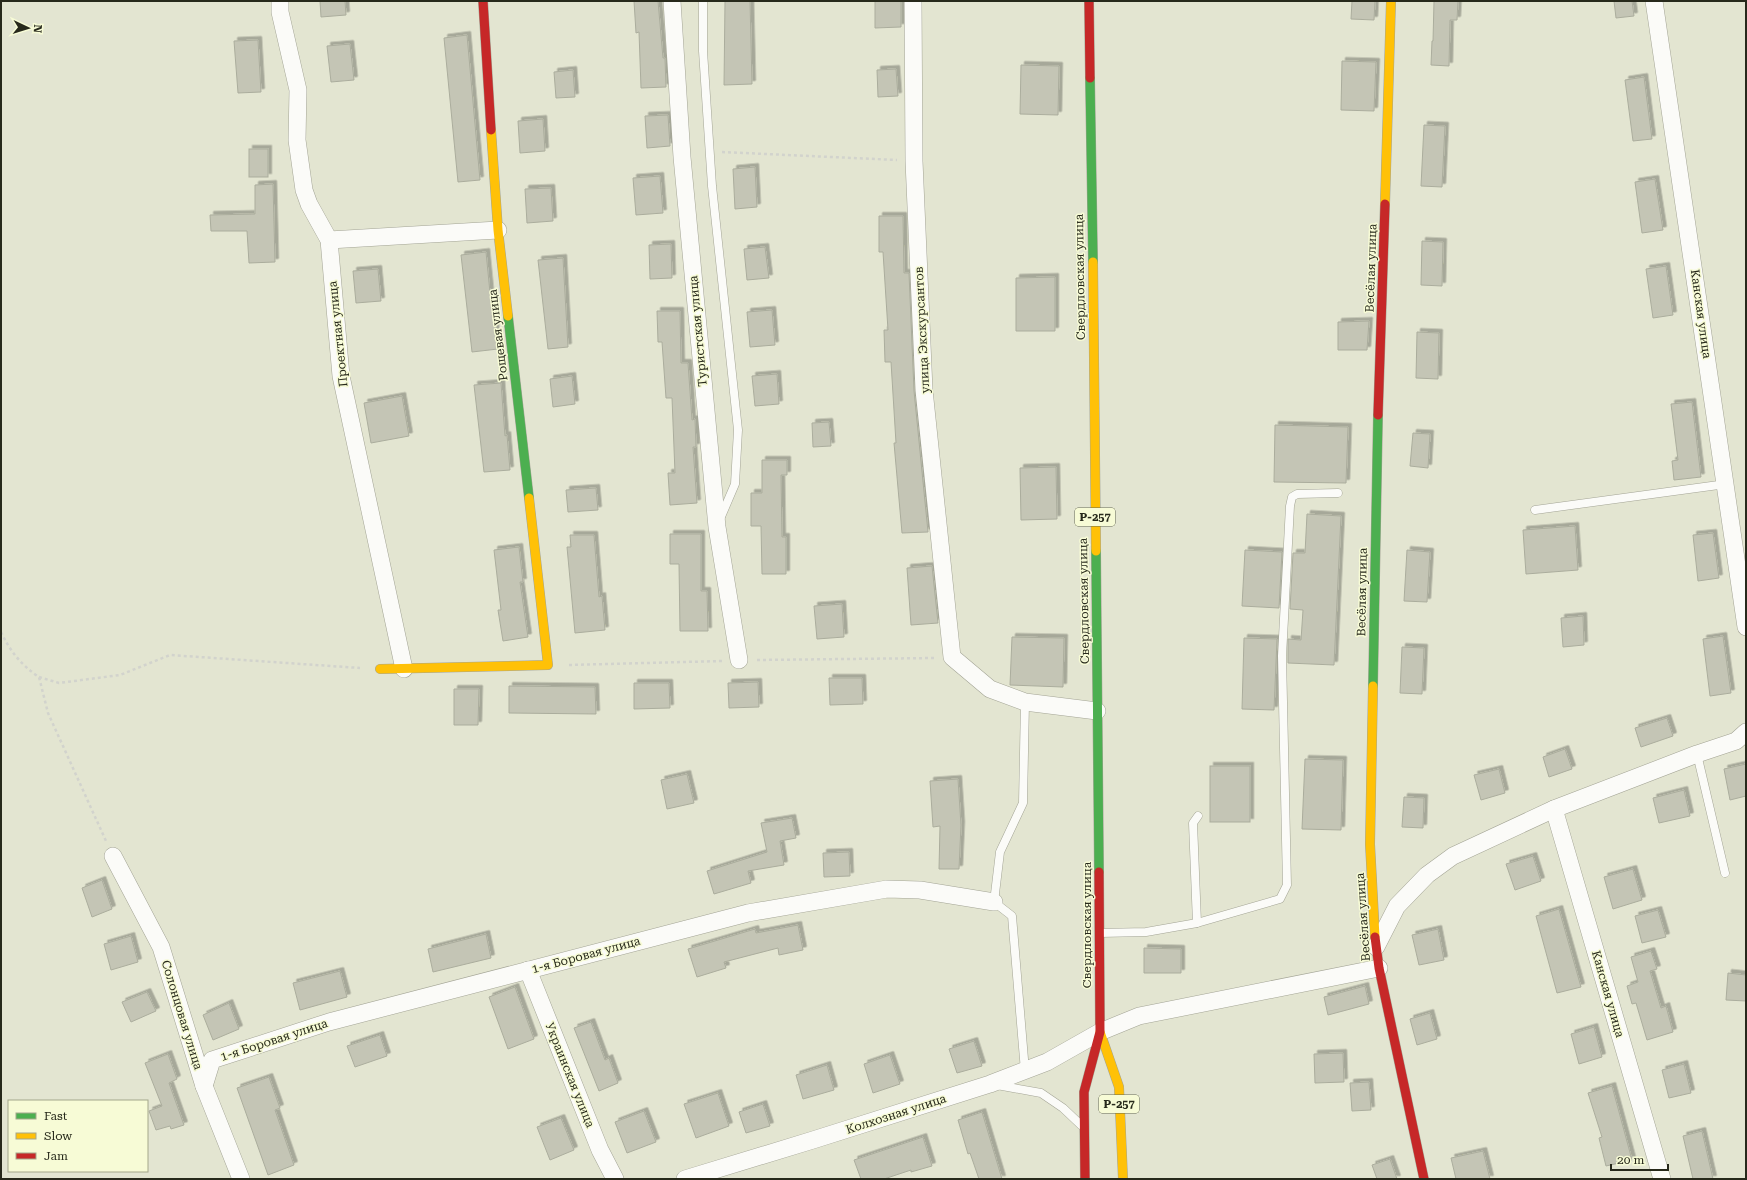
<svg xmlns="http://www.w3.org/2000/svg" width="1747" height="1180" viewBox="0 0 1747 1180" font-family="'Roboto Serif',serif">
  <style>
    .building { fill: #c4c5b5; stroke: #abad9d; filter: url(#shadow) }
    .lines { fill: none; stroke-linecap: round; stroke-linejoin: round }
    .lane-casing { stroke: #a3a495; stroke-width: 9 }
    .street-casing { stroke: #a3a495; stroke-width: 18 }
    .fast-casing { stroke: #a3a495; stroke-width: 10 }
    .slow-casing { stroke: #a3a495; stroke-width: 10 }
    .jam-casing { stroke: #a3a495; stroke-width: 10 }
    .path { stroke: #d2d3cd; stroke-width: 2.5; stroke-dasharray: 3 3; stroke-linecap: butt }
    .lane { stroke: #fbfbf8; stroke-width: 8 }
    .street { stroke: #fbfbf8; stroke-width: 17 }
    .fast { stroke: #4caf50; stroke-width: 9 }
    .slow { stroke: #ffc107; stroke-width: 9 }
    .jam { stroke: #c62828; stroke-width: 9 }
    .labels { text-anchor: middle; dominant-baseline: central; stroke-width: 3; stroke-linejoin: round; paint-order: stroke }
    .shield { fill: #f7fbd6; stroke: #656853; stroke-width: 1 }
    .shield-label { font-size: 11px; font-weight: bold; fill: #27291b }
    .street-label { font-size: 12px; fill: #27291b; stroke: #f7fbd6 }
  </style>
  <defs>
    <filter id="shadow"><feDropShadow dx="3.5" dy="-3.5" stdDeviation="0" flood-color="#0004"/></filter>
  </defs>
  <rect width="100%" height="100%" fill="#e3e5d1"/>
  <g class="building">
    <path d="M 320,1 L 345,1 L 346,15 L 321,17 Z"/>
    <path d="M 634,1 L 658,1 L 663,58 L 665,58 L 666,87 L 641,88 L 639,32 L 636,33 Z"/>
    <path d="M 725,1 L 750,1 L 752,84 L 724,85 Z"/>
    <path d="M 875,1 L 901,1 L 901,27 L 875,28 Z"/>
    <path d="M 1352,1 L 1375,1 L 1374,20 L 1351,19 Z"/>
    <path d="M 1434,1 L 1458,1 L 1457,20 L 1450,20 L 1449,66 L 1431,65 L 1432,41 L 1433,41 Z"/>
    <path d="M 1614,1 L 1632,1 L 1634,16 L 1616,18 Z"/>
    <path d="M 467,35 L 480,180 L 458,182 L 444,38 Z"/>
    <path d="M 258,40 L 261,92 L 238,93 L 234,41 Z"/>
    <path d="M 350,44 L 354,80 L 331,82 L 327,46 Z"/>
    <path d="M 1342,61 L 1376,62 L 1374,111 L 1341,110 Z"/>
    <path d="M 1021,65 L 1059,66 L 1058,115 L 1020,114 Z"/>
    <path d="M 896,69 L 898,96 L 878,97 L 877,70 Z"/>
    <path d="M 573,70 L 575,97 L 556,98 L 554,72 Z"/>
    <path d="M 1644,77 L 1652,139 L 1633,141 L 1625,80 Z"/>
    <path d="M 668,115 L 670,146 L 647,148 L 645,116 Z"/>
    <path d="M 543,119 L 545,151 L 520,153 L 518,121 Z"/>
    <path d="M 1424,125 L 1445,126 L 1442,187 L 1421,186 Z"/>
    <rect x="249" y="149" width="19" height="28"/>
    <path d="M 755,167 L 757,207 L 735,209 L 733,169 Z"/>
    <path d="M 660,176 L 663,213 L 636,215 L 633,178 Z"/>
    <path d="M 1655,179 L 1663,230 L 1642,233 L 1635,182 Z"/>
    <path d="M 273,184 L 275,262 L 249,263 L 247,231 L 211,231 L 210,215 L 255,214 L 255,185 Z"/>
    <path d="M 551,188 L 553,221 L 527,223 L 525,189 Z"/>
    <path d="M 879,216 L 903,216 L 904,273 L 909,273 L 914,391 L 928,532 L 902,533 L 894,443 L 896,443 L 891,362 L 885,362 L 884,330 L 888,330 L 883,252 L 879,252 Z"/>
    <path d="M 1422,241 L 1443,242 L 1442,286 L 1421,285 Z"/>
    <path d="M 671,244 L 672,278 L 650,279 L 649,245 Z"/>
    <path d="M 765,247 L 769,278 L 747,280 L 744,249 Z"/>
    <path d="M 486,252 L 492,313 L 493,313 L 498,349 L 472,352 L 461,255 Z"/>
    <path d="M 563,258 L 568,347 L 548,349 L 538,260 Z"/>
    <path d="M 1666,266 L 1673,315 L 1653,318 L 1646,269 Z"/>
    <path d="M 378,269 L 381,301 L 356,303 L 353,271 Z"/>
    <path d="M 1055,277 L 1055,331 L 1016,331 L 1016,278 Z"/>
    <path d="M 772,310 L 775,345 L 750,347 L 747,312 Z"/>
    <path d="M 657,311 L 680,311 L 681,363 L 688,363 L 692,420 L 695,419 L 696,447 L 693,447 L 697,503 L 670,505 L 668,473 L 675,473 L 672,398 L 666,398 L 662,342 L 658,342 Z"/>
    <path d="M 1369,321 L 1367,350 L 1338,350 L 1338,322 Z"/>
    <path d="M 1417,332 L 1439,333 L 1438,379 L 1416,378 Z"/>
    <path d="M 777,374 L 779,404 L 755,406 L 752,376 Z"/>
    <path d="M 572,376 L 575,404 L 553,407 L 550,379 Z"/>
    <path d="M 501,383 L 505,436 L 507,435 L 510,470 L 484,472 L 474,385 Z"/>
    <path d="M 402,396 L 409,436 L 371,443 L 364,403 Z"/>
    <path d="M 1692,402 L 1701,477 L 1674,480 L 1672,461 L 1678,460 L 1671,404 Z"/>
    <path d="M 829,422 L 831,446 L 813,447 L 812,423 Z"/>
    <path d="M 1275,425 L 1348,427 L 1346,483 L 1274,482 Z"/>
    <path d="M 1413,433 L 1430,434 L 1428,468 L 1410,466 Z"/>
    <path d="M 762,460 L 787,460 L 787,475 L 781,475 L 782,537 L 786,537 L 786,574 L 762,574 L 761,526 L 751,526 L 751,493 L 762,493 Z"/>
    <path d="M 1056,467 L 1057,519 L 1021,520 L 1020,468 Z"/>
    <path d="M 596,488 L 598,510 L 568,512 L 566,490 Z"/>
    <path d="M 1307,514 L 1341,516 L 1334,665 L 1288,663 L 1288,639 L 1301,640 L 1303,610 L 1290,609 L 1293,553 L 1305,553 Z"/>
    <path d="M 1575,526 L 1578,570 L 1526,574 L 1523,530 Z"/>
    <path d="M 1713,533 L 1719,578 L 1698,581 L 1693,535 Z"/>
    <path d="M 670,534 L 701,534 L 701,591 L 707,591 L 708,631 L 680,631 L 679,564 L 670,564 Z"/>
    <path d="M 570,535 L 594,535 L 599,597 L 602,596 L 605,630 L 575,633 L 567,547 L 571,547 Z"/>
    <path d="M 519,547 L 523,582 L 520,582 L 528,637 L 503,641 L 498,610 L 501,610 L 494,550 Z"/>
    <path d="M 1245,550 L 1282,552 L 1279,608 L 1242,606 Z"/>
    <path d="M 1407,550 L 1430,552 L 1427,602 L 1404,601 Z"/>
    <path d="M 932,566 L 938,623 L 911,625 L 907,568 Z"/>
    <path d="M 842,604 L 844,637 L 817,639 L 814,606 Z"/>
    <path d="M 1583,616 L 1584,645 L 1563,647 L 1561,618 Z"/>
    <path d="M 1723,636 L 1731,693 L 1710,696 L 1703,639 Z"/>
    <path d="M 1012,637 L 1064,638 L 1063,687 L 1010,685 Z"/>
    <path d="M 1244,638 L 1277,639 L 1274,710 L 1242,709 Z"/>
    <path d="M 1402,647 L 1424,648 L 1422,694 L 1400,693 Z"/>
    <path d="M 829,678 L 862,678 L 863,704 L 830,705 Z"/>
    <path d="M 758,682 L 759,707 L 729,708 L 728,683 Z"/>
    <path d="M 634,683 L 669,683 L 670,708 L 634,709 Z"/>
    <path d="M 509,686 L 595,687 L 596,714 L 509,713 Z"/>
    <path d="M 454,689 L 479,689 L 478,725 L 454,725 Z"/>
    <path d="M 1667,718 L 1673,736 L 1641,747 L 1635,728 Z"/>
    <path d="M 1565,749 L 1572,769 L 1549,777 L 1543,757 Z"/>
    <path d="M 1305,759 L 1343,760 L 1341,830 L 1302,829 Z"/>
    <path d="M 1746,764 L 1746,796 L 1730,800 L 1724,769 Z"/>
    <rect x="1210" y="766" width="40" height="56"/>
    <path d="M 1499,769 L 1505,793 L 1481,800 L 1474,775 Z"/>
    <path d="M 687,774 L 694,803 L 667,809 L 661,780 Z"/>
    <path d="M 958,779 L 961,825 L 959,869 L 939,869 L 940,826 L 933,827 L 930,781 Z"/>
    <path d="M 1684,790 L 1690,816 L 1659,823 L 1653,798 Z"/>
    <path d="M 1404,797 L 1424,798 L 1423,828 L 1402,827 Z"/>
    <path d="M 792,818 L 796,838 L 780,841 L 784,865 L 748,871 L 751,883 L 714,894 L 707,871 L 767,852 L 761,823 Z"/>
    <path d="M 849,852 L 850,876 L 824,877 L 823,853 Z"/>
    <path d="M 1533,856 L 1541,881 L 1515,890 L 1506,864 Z"/>
    <path d="M 1633,869 L 1642,900 L 1613,909 L 1604,877 Z"/>
    <path d="M 102,880 L 112,909 L 92,917 L 82,888 Z"/>
    <path d="M 1559,909 L 1581,987 L 1557,993 L 1536,916 Z"/>
    <path d="M 1658,910 L 1666,937 L 1642,943 L 1635,916 Z"/>
    <path d="M 798,925 L 803,950 L 779,955 L 778,948 L 724,962 L 726,968 L 697,977 L 688,949 L 755,929 L 756,933 Z"/>
    <path d="M 1438,929 L 1444,960 L 1419,965 L 1412,935 Z"/>
    <path d="M 486,934 L 491,958 L 433,972 L 428,949 Z"/>
    <path d="M 131,936 L 138,962 L 111,970 L 104,944 Z"/>
    <path d="M 1144,948 L 1181,949 L 1181,973 L 1144,973 Z"/>
    <path d="M 1651,951 L 1657,969 L 1650,971 L 1661,1008 L 1666,1006 L 1673,1032 L 1647,1040 L 1636,1003 L 1632,1004 L 1627,986 L 1638,982 L 1631,957 Z"/>
    <path d="M 340,971 L 347,997 L 300,1010 L 293,983 Z"/>
    <path d="M 1728,973 L 1746,975 L 1746,1001 L 1726,1000 Z"/>
    <path d="M 1365,986 L 1369,1004 L 1328,1015 L 1324,997 Z"/>
    <path d="M 515,987 L 534,1039 L 508,1049 L 489,997 Z"/>
    <path d="M 147,992 L 156,1011 L 131,1022 L 122,1002 Z"/>
    <path d="M 229,1003 L 239,1029 L 213,1040 L 203,1015 Z"/>
    <path d="M 1430,1013 L 1437,1039 L 1417,1045 L 1410,1019 Z"/>
    <path d="M 591,1022 L 605,1060 L 609,1058 L 618,1083 L 599,1091 L 574,1028 Z"/>
    <path d="M 1594,1027 L 1602,1057 L 1579,1064 L 1571,1034 Z"/>
    <path d="M 380,1035 L 387,1056 L 355,1067 L 347,1046 Z"/>
    <path d="M 974,1041 L 982,1066 L 957,1073 L 949,1049 Z"/>
    <path d="M 1343,1053 L 1344,1082 L 1315,1083 L 1314,1054 Z"/>
    <path d="M 168,1054 L 177,1079 L 169,1083 L 184,1125 L 171,1129 L 170,1126 L 156,1130 L 149,1111 L 162,1106 L 145,1063 Z"/>
    <path d="M 890,1055 L 900,1084 L 873,1093 L 864,1064 Z"/>
    <path d="M 1684,1064 L 1691,1093 L 1669,1098 L 1662,1070 Z"/>
    <path d="M 827,1065 L 834,1090 L 803,1099 L 796,1075 Z"/>
    <path d="M 269,1077 L 280,1108 L 275,1110 L 294,1165 L 268,1175 L 237,1088 Z"/>
    <path d="M 1369,1082 L 1371,1110 L 1352,1111 L 1350,1083 Z"/>
    <path d="M 1612,1086 L 1632,1160 L 1606,1166 L 1599,1138 L 1602,1137 L 1588,1093 Z"/>
    <path d="M 718,1093 L 729,1126 L 696,1138 L 684,1104 Z"/>
    <path d="M 763,1104 L 770,1126 L 746,1133 L 739,1112 Z"/>
    <path d="M 644,1111 L 656,1142 L 627,1153 L 615,1122 Z"/>
    <path d="M 982,1112 L 1002,1179 L 979,1179 L 970,1153 L 968,1154 L 958,1120 Z"/>
    <path d="M 561,1118 L 574,1150 L 550,1160 L 537,1127 Z"/>
    <path d="M 1702,1131 L 1713,1179 L 1693,1179 L 1683,1136 Z"/>
    <path d="M 923,1137 L 932,1166 L 911,1172 L 911,1170 L 884,1179 L 861,1179 L 854,1160 Z"/>
    <path d="M 1483,1151 L 1490,1179 L 1456,1179 L 1451,1158 Z"/>
    <path d="M 1390,1159 L 1397,1179 L 1377,1179 L 1372,1165 Z"/>
  </g>
  <g class="lines">
    <defs>
      <g id="lane">
        <path d="M 703,1 L 703,51 L 712,186 L 738,430 L 735,484 L 720,519"/>
        <path d="M 1535,510 L 1726,484"/>
        <path d="M 1697,754 L 1725,873"/>
        <path d="M 1197,923 L 1193,823 L 1198,816"/>
        <path d="M 1100,933 L 1146,932 L 1197,923 L 1280,899 L 1287,885 L 1282,656 L 1290,506 L 1292,497 L 1297,494 L 1338,493"/>
        <path d="M 1025,1071 L 1012,916 L 994,902 L 1000,852 L 1023,803 L 1025,702"/>
        <path d="M 997,1085 L 1041,1093 L 1063,1108 L 1081,1125"/>
      </g>
      <g id="street">
        <path d="M 280,1 L 280,12 L 298,90 L 297,140 L 304,190 L 309,204 L 329,240 L 341,376 L 404,669"/>
        <path d="M 672,1 L 682,157 L 717,527 L 739,660"/>
        <path d="M 913,1 L 914,161 L 924,390 L 952,657 L 990,689 L 1025,702 L 1097,711"/>
        <path d="M 1654,1 L 1746,627"/>
        <path d="M 329,240 L 498,230"/>
        <path d="M 113,856 L 161,947 L 204,1086 L 241,1179"/>
        <path d="M 1376,947 L 1397,906 L 1427,875 L 1453,856 L 1554,809"/>
        <path d="M 528,970 L 600,1150 L 615,1179"/>
        <path d="M 204,1086 L 212,1060 L 329,1022 L 748,913 L 887,889 L 920,890 L 994,902"/>
        <path d="M 685,1179 L 813,1140 L 990,1084 L 1047,1062 L 1100,1032 L 1139,1016 L 1379,968"/>
        <path d="M 1662,1179 L 1554,809 L 1697,754 L 1736,741 L 1746,732"/>
      </g>
      <g id="fast">
        <path d="M 1090,78 L 1093,262"/>
        <path d="M 508,316 L 529,498"/>
        <path d="M 1096,551 L 1099,872"/>
        <path d="M 1373,686 L 1378,415"/>
      </g>
      <g id="slow">
        <path d="M 491,130 L 498,230 L 508,316"/>
        <path d="M 1385,204 L 1391,1"/>
        <path d="M 1093,262 L 1096,551"/>
        <path d="M 380,669 L 548,665 L 529,498"/>
        <path d="M 1373,686 L 1370,844 L 1375,937"/>
        <path d="M 1100,1032 L 1119,1087 L 1123,1179"/>
      </g>
      <g id="jam">
        <path d="M 483,1 L 491,130"/>
        <path d="M 1089,1 L 1090,78"/>
        <path d="M 1378,415 L 1385,204"/>
        <path d="M 1375,937 L 1379,968 L 1424,1179"/>
        <path d="M 1085,1179 L 1084,1092 L 1100,1032 L 1099,872"/>
      </g>
    </defs>
    <use href="#lane" class="lane-casing"/>
    <use href="#street" class="street-casing"/>
    <use href="#fast" class="fast-casing"/>
    <use href="#slow" class="slow-casing"/>
    <use href="#jam" class="jam-casing"/>
    <g class="path">
      <path d="M 722,152 L 897,160"/>
      <path d="M 1,632 C 10,651 21,665 39,677 L 48,713 L 106,841"/>
      <path d="M 757,660 L 935,658"/>
      <path d="M 569,665 L 722,661"/>
      <path d="M 39,677 L 59,683 L 120,675 L 170,655 L 360,668"/>
    </g>
    <use href="#lane" class="lane"/>
    <use href="#street" class="street"/>
    <use href="#fast" class="fast"/>
    <use href="#slow" class="slow"/>
    <use href="#jam" class="jam"/>
  </g>
  <g class="labels">
    <g class="shield">
      <rect x="1075" y="508" width="40" height="18" rx="3"/>
      <rect x="1099" y="1095" width="40" height="18" rx="3"/>
    </g>
    <g class="shield-label">
      <text x="1095" y="517">Р-257</text>
      <text x="1119" y="1104">Р-257</text>
    </g>
    <g class="street-label">
      <text transform="translate(1371 268) rotate(-88)">Весёлая улица</text>
      <text transform="translate(1080 277) rotate(-91)">Свердловская улица</text>
      <text transform="translate(1701 314) rotate(82)">Канская улица</text>
      <text transform="translate(922 330) rotate(-93)">улица Экскурсантов</text>
      <text transform="translate(698 331) rotate(-95)">Туристская улица</text>
      <text transform="translate(338 334) rotate(-96)">Проектная улица</text>
      <text transform="translate(498 335) rotate(-97)">Рощевая улица</text>
      <text transform="translate(1362 592) rotate(-89)">Весёлая улица</text>
      <text transform="translate(1084 601) rotate(-91)">Свердловская улица</text>
      <text transform="translate(1363 917) rotate(-94)">Весёлая улица</text>
      <text transform="translate(1087 925) rotate(-90)">Свердловская улица</text>
      <text transform="translate(586 955) rotate(-15)">1-я Боровая улица</text>
      <text transform="translate(1608 994) rotate(74)">Канская улица</text>
      <text transform="translate(182 1015) rotate(73)">Солонцовая улица</text>
      <text transform="translate(274 1040) rotate(-18)">1-я Боровая улица</text>
      <text transform="translate(570 1075) rotate(68)">Украинская улица</text>
      <text transform="translate(896 1114) rotate(-18)">Колхозная улица</text>
    </g>
  </g>
  <rect width="1747" height="1180" fill="none" stroke="#27291b" stroke-width="4"/>
  <rect x="8" y="1100" width="140" height="72" fill="#f7fbd6" stroke="#a4a78b"/>
  <rect x="16" y="1113" width="20" height="6" fill="#4caf50" stroke="#a4a78b"/>
  <text x="44" y="1120" font-size="12" fill="#27291b">Fast</text>
  <rect x="16" y="1133" width="20" height="6" fill="#ffc107" stroke="#a4a78b"/>
  <text x="44" y="1140" font-size="12" fill="#27291b">Slow</text>
  <rect x="16" y="1153" width="20" height="6" fill="#c62828" stroke="#a4a78b"/>
  <text x="44" y="1160" font-size="12" fill="#27291b">Jam</text>
  <g transform="translate(28 28) rotate(94)" stroke="#f7fbd6" stroke-width="3" paint-order="stroke">
  <path d="M0-3L7 15L0 10L-7 15Z" fill="#27291b"/>
  <text y="-6" font-size="11" font-weight="bold" text-anchor="middle" fill="#27291b">N</text>
  </g>
  <path d="M1611 1164v6h57v-6" fill="none" stroke="#27291b" stroke-width="2"/>
  <text x="1617" y="1164" font-size="12" fill="#27291b" stroke="#f7fbd6" stroke-width="3" paint-order="stroke">20 m</text>
</svg>
